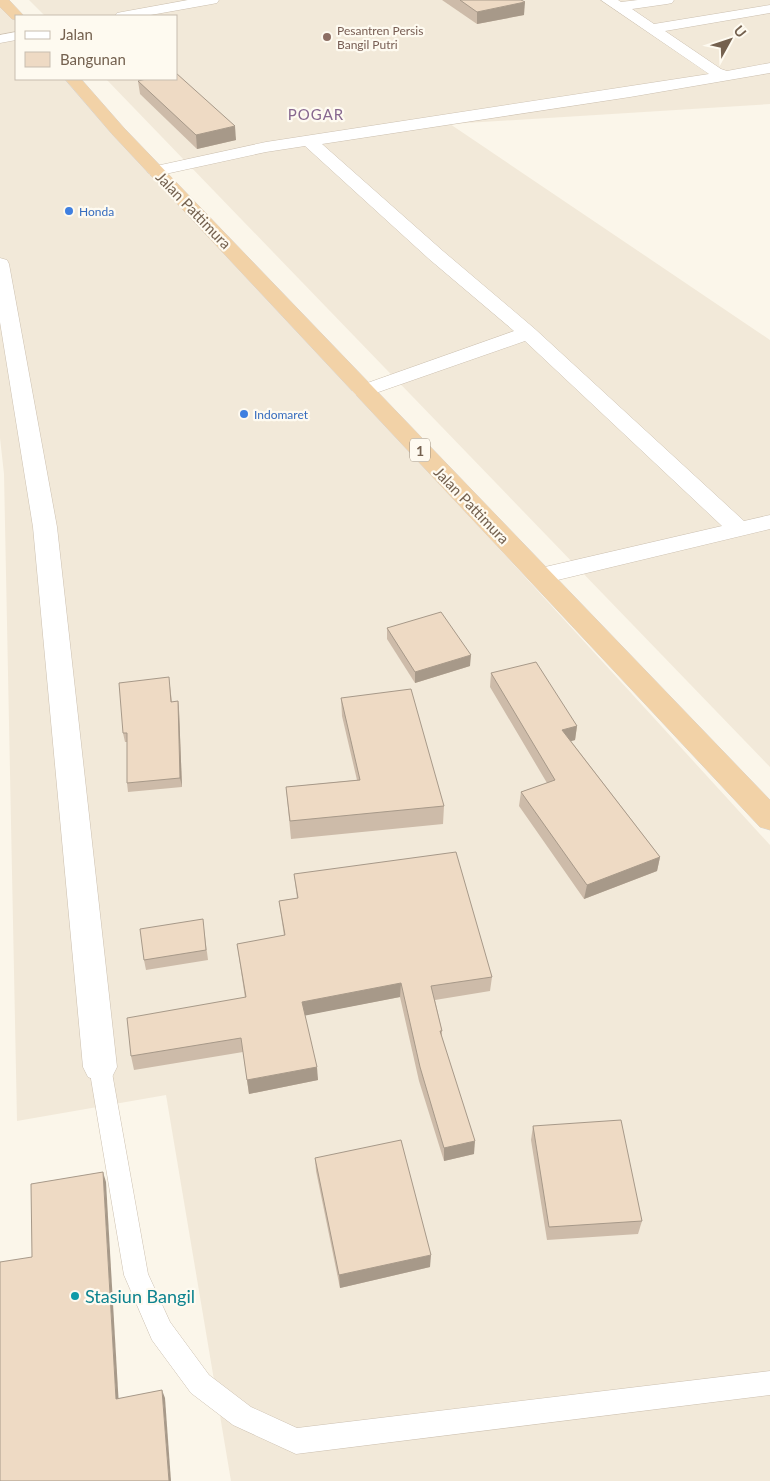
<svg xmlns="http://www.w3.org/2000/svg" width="770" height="1481" viewBox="0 0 770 1481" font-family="Lato,sans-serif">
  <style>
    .residential { fill: #f2e9d9 }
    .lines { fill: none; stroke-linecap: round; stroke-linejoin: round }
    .service-casing { stroke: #ccc0b0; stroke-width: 1 }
    .minor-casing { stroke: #ccc0b0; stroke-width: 1 }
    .trunk-casing { stroke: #d8d3ce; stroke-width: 1 }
    .service { fill: #fff; fill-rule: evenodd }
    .minor { fill: #fff; fill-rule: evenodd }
    .trunk { fill: #f2d2a7; fill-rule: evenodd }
    .wall { fill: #cdbba9 }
    .shaded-wall { fill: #a79989 }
    .building { fill: #eedac4; stroke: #a79989 }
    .education-dot { fill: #8d6e63; stroke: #fefaf0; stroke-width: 2 }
    .shop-dot { fill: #3f7fe0; stroke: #fefaf0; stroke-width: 2 }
    .culture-dot { fill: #0f9aa8; stroke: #fefaf0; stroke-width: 2 }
    .labels { text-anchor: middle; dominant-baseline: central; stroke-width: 4.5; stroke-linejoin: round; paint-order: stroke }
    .far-education-label { font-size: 12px; fill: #785e54; stroke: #fefaf0; text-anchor: start }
    .far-shop-label { font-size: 12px; fill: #366cbe; stroke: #fefaf0; text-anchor: start }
    .shield { fill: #fefaf0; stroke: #9d8f7f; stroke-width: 1 }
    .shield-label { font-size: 14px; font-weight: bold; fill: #74614f }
    .far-quarter-label { font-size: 15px; letter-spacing: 1px; fill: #87678f; stroke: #fefaf0 }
    .street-label { font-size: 15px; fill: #74614f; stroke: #fefaf0 }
    .near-culture-label { font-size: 18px; fill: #0d838f; stroke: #fefaf0; text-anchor: start }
  </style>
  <rect width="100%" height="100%" fill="#fbf6ea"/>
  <g class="residential">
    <path d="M 29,0 L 770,0 L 770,104 L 450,124 L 770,340 L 770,767 L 106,79 L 176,79 L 176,16 L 45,16 Z"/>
    <path d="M 0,2 L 16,19 L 16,79 L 70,79 L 770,845 L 770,1481 L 231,1481 L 166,1095 L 17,1121 L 4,474 L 0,438 Z"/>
  </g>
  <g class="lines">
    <defs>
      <path id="service" d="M 100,1058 L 108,1060 L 111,1067 L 148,1274 L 170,1322 L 209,1375 L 251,1407 L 297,1428 L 770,1371 L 770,1395 L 296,1454 L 233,1425 L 191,1393 L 152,1340 L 124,1275 L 89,1067 L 92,1060 Z"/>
      <g id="minor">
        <path d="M 188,0 L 219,0 L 217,3 L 212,4 L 145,16 L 115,16 L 117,13 L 122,12 Z"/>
        <path d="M 601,0 L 618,0 L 621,2 L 638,0 L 674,0 L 672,3 L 667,4 L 632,9 L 654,24 L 770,5 L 770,13 L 665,31 L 721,69 L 727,71 L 770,63 L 770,73 L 630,97 L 322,144 L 443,251 L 535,329 L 744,521 L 770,515 L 770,529 L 541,584 L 532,582 L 529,576 L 532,570 L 722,526 L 525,341 L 370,395 L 363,397 L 356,395 L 352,391 L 356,387 L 514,331 L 429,259 L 305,146 L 266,152 L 156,176 L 150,175 L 147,171 L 150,167 L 156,166 L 266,142 L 709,74 Z"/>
        <path d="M 16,32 L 16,40 L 0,43 L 0,35 Z"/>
        <path d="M 0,258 L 7,260 L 9,264 L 57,527 L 117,1067 L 112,1077 L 100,1082 L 88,1077 L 83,1067 L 33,527 L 0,322 Z"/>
      </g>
      <g id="trunk">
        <path d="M 0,0 L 9,0 L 24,16 L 16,16 L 16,20 L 12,19 L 0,7 Z"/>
        <path d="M 65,79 L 81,79 L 124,128 L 770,800 L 770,830 L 760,827 L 112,134 Z"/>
      </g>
    </defs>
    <use href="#service" class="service-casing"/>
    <use href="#minor" class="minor-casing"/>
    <use href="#trunk" class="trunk-casing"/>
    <use href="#service" class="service"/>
    <use href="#minor" class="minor"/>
    <use href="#trunk" class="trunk"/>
  </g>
  <g class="wall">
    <path d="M 442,0 L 521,0 L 524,15 L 477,24 Z"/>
    <path d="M 138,81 L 236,140 L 197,149 L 140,94 Z"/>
    <path d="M 387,628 L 470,666 L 415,683 L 387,639 Z"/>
    <path d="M 491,673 L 577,726 L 575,740 L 571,741 L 660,857 L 657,871 L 584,899 L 519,806 L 521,792 L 547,783 L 490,687 Z"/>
    <path d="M 170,686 L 172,702 L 178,701 L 179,710 L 182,787 L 128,792 L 127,783 L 127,742 L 125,742 L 123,733 Z"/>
    <path d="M 341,698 L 444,806 L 443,824 L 291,839 L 286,787 L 357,780 L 342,716 Z"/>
    <path d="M 294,874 L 492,977 L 490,991 L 435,1000 L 442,1031 L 442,1038 L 474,1154 L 444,1161 L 419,1081 L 400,997 L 305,1015 L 318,1080 L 249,1094 L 243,1052 L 134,1070 L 131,1056 L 245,998 L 237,944 L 284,936 L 279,901 L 297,898 Z"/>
    <path d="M 204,929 L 208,960 L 146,970 L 144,960 Z"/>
    <path d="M 533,1126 L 642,1221 L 638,1234 L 547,1240 L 531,1140 Z"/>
    <path d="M 315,1158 L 430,1267 L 340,1288 L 316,1171 Z"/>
  </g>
  <g class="shaded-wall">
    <path d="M 525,2 L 524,15 L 477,24 L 477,12 Z"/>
    <path d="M 235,126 L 236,140 L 197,149 L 196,135 Z"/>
    <path d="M 471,655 L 470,666 L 415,683 L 415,672 Z"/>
    <path d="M 178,701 L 179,710 L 182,787 L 180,778 Z"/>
    <path d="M 577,726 L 575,740 L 560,744 L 562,730 Z"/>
    <path d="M 660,857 L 657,871 L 584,899 L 587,885 Z"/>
    <path d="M 401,983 L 400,997 L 303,1016 L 302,1002 Z"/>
    <path d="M 317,1067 L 318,1080 L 249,1094 L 247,1080 Z"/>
    <path d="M 475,1141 L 474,1154 L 444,1161 L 444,1148 Z"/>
    <path d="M 103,1172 L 106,1182 L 119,1407 L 116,1399 Z"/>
    <path d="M 431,1255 L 430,1267 L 340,1288 L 339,1275 Z"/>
    <path d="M 162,1390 L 165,1398 L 171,1481 L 169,1481 Z"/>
  </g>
  <g class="building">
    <path d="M 460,0 L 521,0 L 525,2 L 477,12 Z"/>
    <path d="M 176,73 L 235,126 L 196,135 L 138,81 L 146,79 L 176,79 Z"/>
    <path d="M 441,612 L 471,655 L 415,672 L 387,628 Z"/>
    <path d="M 536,662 L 577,726 L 562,730 L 660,857 L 587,885 L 521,792 L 555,780 L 491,673 Z"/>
    <path d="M 169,677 L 171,702 L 178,701 L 180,778 L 127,783 L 127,733 L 123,733 L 119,683 Z"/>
    <path d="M 411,689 L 444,806 L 290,821 L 286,787 L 360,780 L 341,698 Z"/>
    <path d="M 456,852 L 492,977 L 431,986 L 442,1031 L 440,1031 L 475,1141 L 444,1148 L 420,1067 L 401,983 L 302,1002 L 317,1067 L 247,1080 L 241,1038 L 131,1056 L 127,1018 L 246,997 L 237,944 L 285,935 L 279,901 L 298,898 L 294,874 Z"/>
    <path d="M 203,919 L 206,950 L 144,960 L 140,929 Z"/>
    <path d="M 621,1120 L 642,1221 L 549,1227 L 533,1126 Z"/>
    <path d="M 401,1140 L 431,1255 L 339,1275 L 315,1158 Z"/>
    <path d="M 103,1172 L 116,1399 L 162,1390 L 169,1481 L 0,1481 L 0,1262 L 32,1257 L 31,1184 Z"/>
  </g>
  <circle class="education-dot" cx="327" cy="37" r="5"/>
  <g class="shop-dot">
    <circle cx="69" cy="211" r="5"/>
    <circle cx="244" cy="414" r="5"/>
  </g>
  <circle class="culture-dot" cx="75" cy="1296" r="5"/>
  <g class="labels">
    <g class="far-education-label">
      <text x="337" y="30">Pesantren Persis<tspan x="337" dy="14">Bangil Putri</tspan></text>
    </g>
    <g class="far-shop-label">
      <text x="79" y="211">Honda</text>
      <text x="254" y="414">Indomaret</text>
    </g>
    <rect class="shield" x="410" y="438.5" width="20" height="23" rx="4"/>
    <g class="shield-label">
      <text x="420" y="450">1</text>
    </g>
    <g class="far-quarter-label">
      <text x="316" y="114">POGAR</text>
    </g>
    <g class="street-label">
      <text transform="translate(194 210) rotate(46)">Jalan Pattimura</text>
      <text transform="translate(472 505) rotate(46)">Jalan Pattimura</text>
    </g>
    <g class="near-culture-label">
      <text x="85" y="1296">Stasiun Bangil</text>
    </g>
  </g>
  <rect x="15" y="15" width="162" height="65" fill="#fefaf0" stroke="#c7bdb0"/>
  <rect x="25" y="31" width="25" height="8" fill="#ffffff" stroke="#c7bdb0"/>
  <text x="60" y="40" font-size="15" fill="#74614f">Jalan</text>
  <rect x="25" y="52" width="25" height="15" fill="#eedac4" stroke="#c7bdb0"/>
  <text x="60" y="65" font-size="15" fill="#74614f">Bangunan</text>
  <g transform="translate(730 40) rotate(50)" stroke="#fefaf0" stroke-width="4" paint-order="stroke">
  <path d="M0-4L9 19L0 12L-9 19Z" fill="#74614f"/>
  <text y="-8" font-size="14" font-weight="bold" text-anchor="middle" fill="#74614f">U</text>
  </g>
</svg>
